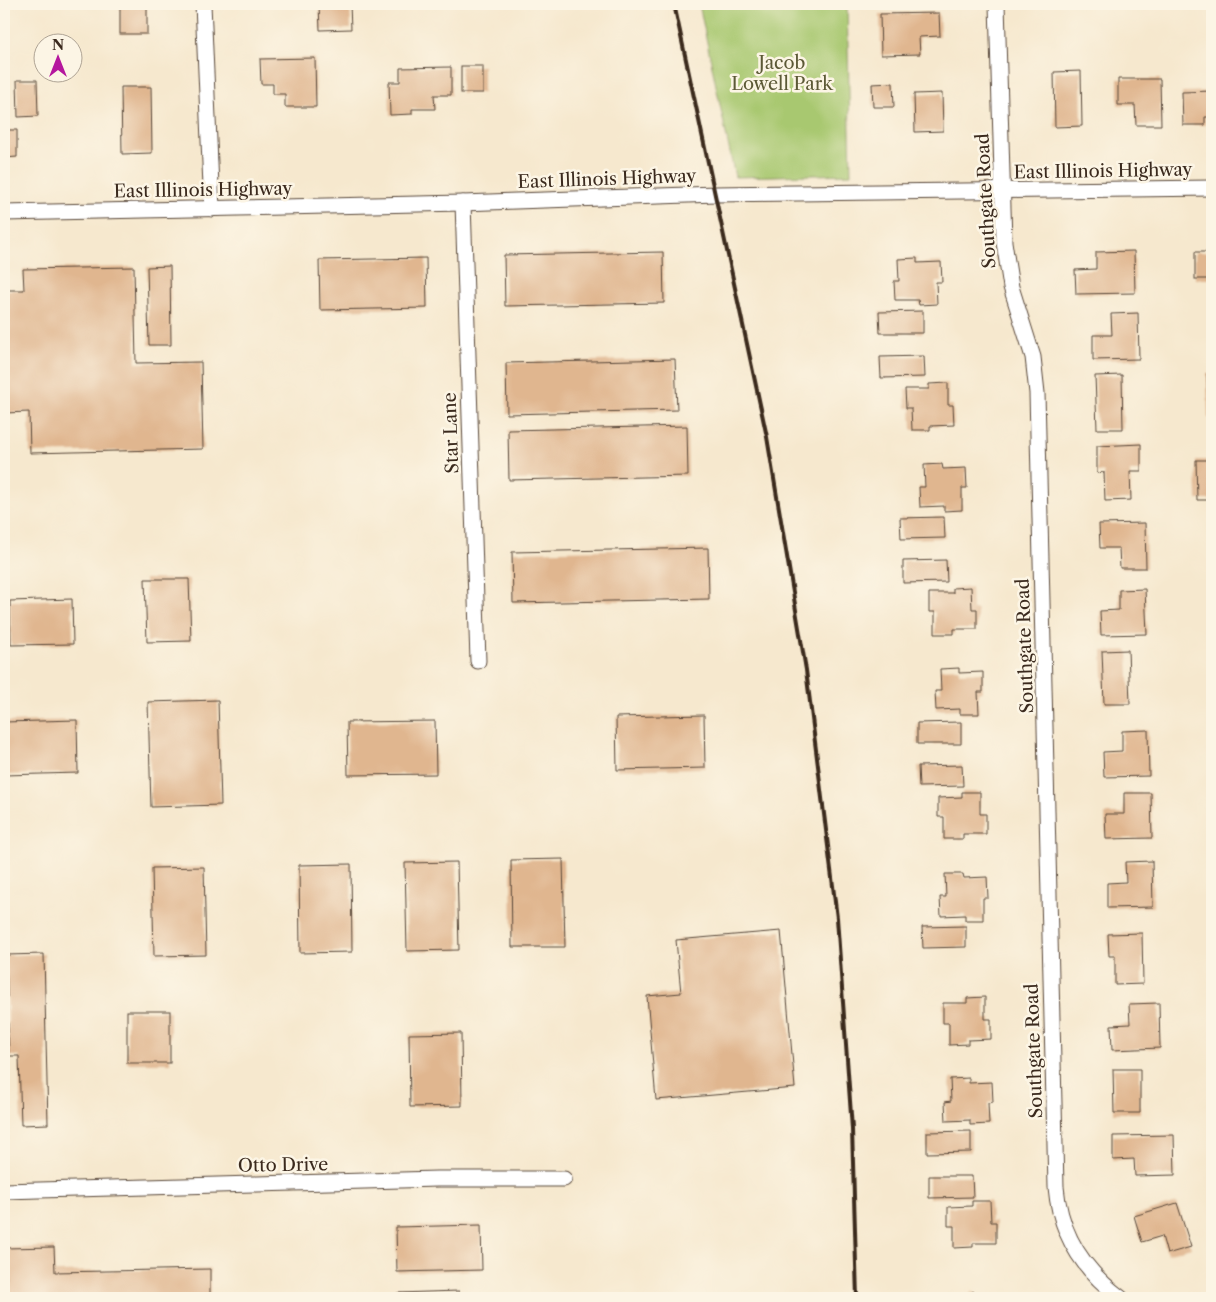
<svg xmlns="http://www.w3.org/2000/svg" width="1216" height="1302" viewBox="0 0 1216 1302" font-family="'Libre Caslon Text',serif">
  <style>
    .green { fill: #a8c86f; stroke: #727946 }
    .building { fill: #e0b68f }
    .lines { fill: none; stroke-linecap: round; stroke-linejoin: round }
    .street-casing { stroke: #574638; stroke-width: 17 }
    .street { stroke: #fff; stroke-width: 15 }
    .rail { stroke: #3b2a1e; stroke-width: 4 }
    .labels { text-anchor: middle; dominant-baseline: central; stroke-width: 5; stroke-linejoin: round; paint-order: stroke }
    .park-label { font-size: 18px; fill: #5c5936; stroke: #fcf5e5 }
    .street-label { font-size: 18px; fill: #3b2a1e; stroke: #fcf5e5 }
  </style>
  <rect width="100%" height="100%" fill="#fcf5e5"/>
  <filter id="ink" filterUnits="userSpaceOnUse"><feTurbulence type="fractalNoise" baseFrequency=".02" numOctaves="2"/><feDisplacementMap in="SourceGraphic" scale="10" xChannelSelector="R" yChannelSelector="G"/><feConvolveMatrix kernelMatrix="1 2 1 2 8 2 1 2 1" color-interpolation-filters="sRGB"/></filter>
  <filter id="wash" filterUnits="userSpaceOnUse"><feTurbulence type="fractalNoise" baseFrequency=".0096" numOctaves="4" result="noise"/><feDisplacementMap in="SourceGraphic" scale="20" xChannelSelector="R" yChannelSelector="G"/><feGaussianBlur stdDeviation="1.12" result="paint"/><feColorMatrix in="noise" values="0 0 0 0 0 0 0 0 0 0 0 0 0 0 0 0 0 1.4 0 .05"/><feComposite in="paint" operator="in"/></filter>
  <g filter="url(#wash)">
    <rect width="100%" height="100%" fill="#f6e8ce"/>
    <path class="green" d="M 699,4 L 847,4 L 851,174 L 735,177 Z"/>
    <g id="blocks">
      <g class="building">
        <path d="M 319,4 L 350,4 L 351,29 L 320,30 Z"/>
        <rect x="120" y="6" width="27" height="28"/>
        <path d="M 939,13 L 940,36 L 919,37 L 920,54 L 881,55 L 880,14 Z"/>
        <path d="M 315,58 L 316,107 L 285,107 L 285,94 L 273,94 L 273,84 L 261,84 L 260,59 Z"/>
        <rect x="461" y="66" width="22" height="27"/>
        <path d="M 451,67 L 451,95 L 434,95 L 435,109 L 412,109 L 412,114 L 390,115 L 389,82 L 400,82 L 400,68 Z"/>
        <path d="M 1081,71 L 1082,126 L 1055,127 L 1054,72 Z"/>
        <path d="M 1118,79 L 1160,79 L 1161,125 L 1136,125 L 1135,105 L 1118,105 Z"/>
        <path d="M 17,80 L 37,80 L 38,116 L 18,117 Z"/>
        <path d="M 893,83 L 894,107 L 873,107 L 872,84 Z"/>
        <path d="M 121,87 L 151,87 L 152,153 L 122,154 Z"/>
        <path d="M 1212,91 L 1212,117 L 1205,117 L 1205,125 L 1183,125 L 1182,92 Z"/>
        <path d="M 942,93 L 943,131 L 915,132 L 914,94 Z"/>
        <path d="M 4,130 L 17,130 L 17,157 L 4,158 Z"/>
        <path d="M 1134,251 L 1135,293 L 1076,294 L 1075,270 L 1096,269 L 1096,252 Z"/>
        <path d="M 663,252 L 664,303 L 505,306 L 504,255 Z"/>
        <rect x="1195" y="252" width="17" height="27"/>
        <path d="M 426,258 L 427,308 L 320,310 L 319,260 Z"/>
        <path d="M 917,258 L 917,263 L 941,262 L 942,282 L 936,282 L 937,304 L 919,305 L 918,300 L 895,300 L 894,281 L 899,281 L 898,259 Z"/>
        <path d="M 170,266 L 171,345 L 149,345 L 147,267 Z"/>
        <path d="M 134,267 L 136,363 L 201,362 L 203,449 L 30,453 L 29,412 L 4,413 L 4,290 L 24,290 L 23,269 Z"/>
        <path d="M 923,311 L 923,333 L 880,333 L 879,312 Z"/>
        <path d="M 1138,313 L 1139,359 L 1093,360 L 1093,335 L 1112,335 L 1111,314 Z"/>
        <path d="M 924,356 L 925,377 L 881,378 L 880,357 Z"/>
        <path d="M 675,359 L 677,410 L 507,414 L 506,363 Z"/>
        <path d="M 1207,373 L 1212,373 L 1212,418 L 1208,418 Z"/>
        <path d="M 1122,375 L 1123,429 L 1097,429 L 1095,376 Z"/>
        <path d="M 948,383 L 948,405 L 953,405 L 954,425 L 930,426 L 930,430 L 912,430 L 911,408 L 906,408 L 905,389 L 929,389 L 929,384 Z"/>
        <path d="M 687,426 L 688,476 L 509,480 L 508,430 Z"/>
        <path d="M 1141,444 L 1141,471 L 1130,471 L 1131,500 L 1105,501 L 1104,472 L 1097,473 L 1097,446 Z"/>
        <path d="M 1196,460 L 1212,460 L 1212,500 L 1197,500 Z"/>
        <path d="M 942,464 L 943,469 L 966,468 L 967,488 L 962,488 L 962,510 L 944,511 L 944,506 L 920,507 L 919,487 L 925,487 L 924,465 Z"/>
        <path d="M 944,517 L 945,538 L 901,539 L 900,518 Z"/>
        <path d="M 1145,523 L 1146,568 L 1120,568 L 1119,548 L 1100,548 L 1099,524 Z"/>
        <path d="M 708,548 L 709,599 L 513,603 L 512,552 Z"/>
        <path d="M 946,560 L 947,582 L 903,583 L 903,561 Z"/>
        <path d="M 145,579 L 189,579 L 191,641 L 147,642 Z"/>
        <path d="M 971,587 L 972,609 L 977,609 L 977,629 L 954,629 L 954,634 L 935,634 L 935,612 L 929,612 L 929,593 L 953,593 L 953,588 Z"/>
        <path d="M 1145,589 L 1147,634 L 1101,635 L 1100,611 L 1119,610 L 1119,590 Z"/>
        <path d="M 72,599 L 73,644 L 11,645 L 10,601 Z"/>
        <path d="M 1128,650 L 1130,704 L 1104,704 L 1102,651 Z"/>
        <path d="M 959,668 L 959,673 L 983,672 L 983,692 L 978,692 L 979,714 L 960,714 L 960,709 L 936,710 L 935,691 L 941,691 L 940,669 Z"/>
        <path d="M 218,700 L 221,805 L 151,807 L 148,702 Z"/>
        <path d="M 704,715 L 705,768 L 617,770 L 616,717 Z"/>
        <path d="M 77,720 L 78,773 L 4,775 L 4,722 Z"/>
        <path d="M 435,721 L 436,774 L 348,775 L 347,722 Z"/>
        <path d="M 961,722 L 961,744 L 917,744 L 917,723 Z"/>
        <path d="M 1148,730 L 1149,776 L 1104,777 L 1103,752 L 1122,751 L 1122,731 Z"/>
        <path d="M 962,765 L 963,786 L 919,787 L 918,766 Z"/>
        <path d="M 962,792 L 980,792 L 980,814 L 986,814 L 986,834 L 963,834 L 963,839 L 944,839 L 944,817 L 938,817 L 938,798 L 962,797 Z"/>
        <path d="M 1124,793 L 1151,793 L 1152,838 L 1106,839 L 1105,814 L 1124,814 Z"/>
        <path d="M 563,859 L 565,947 L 512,947 L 511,860 Z"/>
        <path d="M 1152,861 L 1153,907 L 1107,908 L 1107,883 L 1126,882 L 1125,862 Z"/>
        <path d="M 457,862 L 459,950 L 407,951 L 405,863 Z"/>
        <path d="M 351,864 L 352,952 L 300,953 L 299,865 Z"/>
        <path d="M 204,867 L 206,955 L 154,956 L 152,868 Z"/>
        <path d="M 945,874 L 963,874 L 964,878 L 987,877 L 988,898 L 983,898 L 983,920 L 965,920 L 965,915 L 941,916 L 940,897 L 946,897 Z"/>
        <path d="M 966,926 L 966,947 L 923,948 L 922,927 Z"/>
        <path d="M 781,931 L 795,1088 L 656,1100 L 647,996 L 681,993 L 676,940 Z"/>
        <path d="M 1142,933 L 1143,984 L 1115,985 L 1115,956 L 1109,956 L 1108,934 Z"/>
        <path d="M 44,954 L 48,1124 L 21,1125 L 19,1056 L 9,1056 L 6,955 Z"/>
        <path d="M 985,997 L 985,1019 L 991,1019 L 991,1039 L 968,1040 L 968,1044 L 949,1045 L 949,1023 L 943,1023 L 943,1003 L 967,1003 L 967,998 Z"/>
        <path d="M 1159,1003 L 1160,1048 L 1112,1050 L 1111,1025 L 1130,1024 L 1129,1004 Z"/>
        <rect x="127" y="1011" width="43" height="52"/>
        <path d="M 461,1033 L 462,1106 L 410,1107 L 409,1034 Z"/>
        <path d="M 1113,1069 L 1140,1069 L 1140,1113 L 1114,1113 Z"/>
        <path d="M 969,1078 L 969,1083 L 992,1082 L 993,1102 L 988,1103 L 989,1124 L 970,1125 L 970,1120 L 946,1121 L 945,1102 L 951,1101 L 950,1079 Z"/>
        <path d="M 971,1131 L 971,1152 L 927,1153 L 927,1132 Z"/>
        <path d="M 1174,1135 L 1175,1175 L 1135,1176 L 1134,1159 L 1113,1160 L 1113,1136 Z"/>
        <path d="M 929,1176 L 972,1176 L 973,1197 L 929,1198 Z"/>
        <path d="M 972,1201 L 990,1201 L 991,1222 L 996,1222 L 996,1243 L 973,1243 L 973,1247 L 954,1248 L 954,1226 L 948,1226 L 948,1207 L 972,1206 Z"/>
        <path d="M 1177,1203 L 1191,1247 L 1167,1254 L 1162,1236 L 1142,1242 L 1134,1216 Z"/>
        <path d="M 481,1225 L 482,1270 L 397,1272 L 396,1227 Z"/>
        <path d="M 54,1247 L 55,1272 L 210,1269 L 210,1298 L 7,1298 L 6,1248 Z"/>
        <path d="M 459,1291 L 460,1298 L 398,1298 L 397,1293 Z"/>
        <path d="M 973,1291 L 980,1298 L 966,1298 Z"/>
      </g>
    </g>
  </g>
  <g filter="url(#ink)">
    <use href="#blocks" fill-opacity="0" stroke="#574638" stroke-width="1"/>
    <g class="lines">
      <defs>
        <g id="street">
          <path d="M 203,4 L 212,209"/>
          <path d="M 997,4 L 1004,242 L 1011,287 L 1033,357 L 1037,393 L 1056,1187 C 1060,1234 1084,1271 1121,1298"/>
          <path d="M 463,203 L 478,661"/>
          <path d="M 4,213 L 463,203 L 716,194 L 1212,188"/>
          <path d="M 4,1191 L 437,1179 L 564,1179"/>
        </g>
      </defs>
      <use href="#street" class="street-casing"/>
      <use href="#street" class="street"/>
      <path class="rail" d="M 674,4 L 767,437 L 806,670 L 837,918 L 852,1129 L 857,1298"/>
    </g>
  </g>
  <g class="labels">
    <g class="park-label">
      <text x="782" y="63">Jacob<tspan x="782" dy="21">Lowell Park</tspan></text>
    </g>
    <g class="street-label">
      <text transform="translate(1103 171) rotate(-1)">East Illinois Highway</text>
      <text transform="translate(607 179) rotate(-2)">East Illinois Highway</text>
      <text transform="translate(203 190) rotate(-1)">East Illinois Highway</text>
      <text transform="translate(986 201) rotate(-93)">Southgate Road</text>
      <text transform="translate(451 433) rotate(-92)">Star Lane</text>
      <text transform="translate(1025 646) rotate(-92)">Southgate Road</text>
      <text transform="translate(1034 1051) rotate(-92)">Southgate Road</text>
      <text transform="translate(283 1165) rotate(-1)">Otto Drive</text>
    </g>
  </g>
  <rect width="1216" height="1302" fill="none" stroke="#fcf5e5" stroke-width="20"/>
  <g transform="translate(58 58)"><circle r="24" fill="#fcf5e5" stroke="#afa495"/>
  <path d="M0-4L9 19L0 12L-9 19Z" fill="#b5179e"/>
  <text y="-8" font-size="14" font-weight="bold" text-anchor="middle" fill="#3b2a1e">N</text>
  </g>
</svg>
